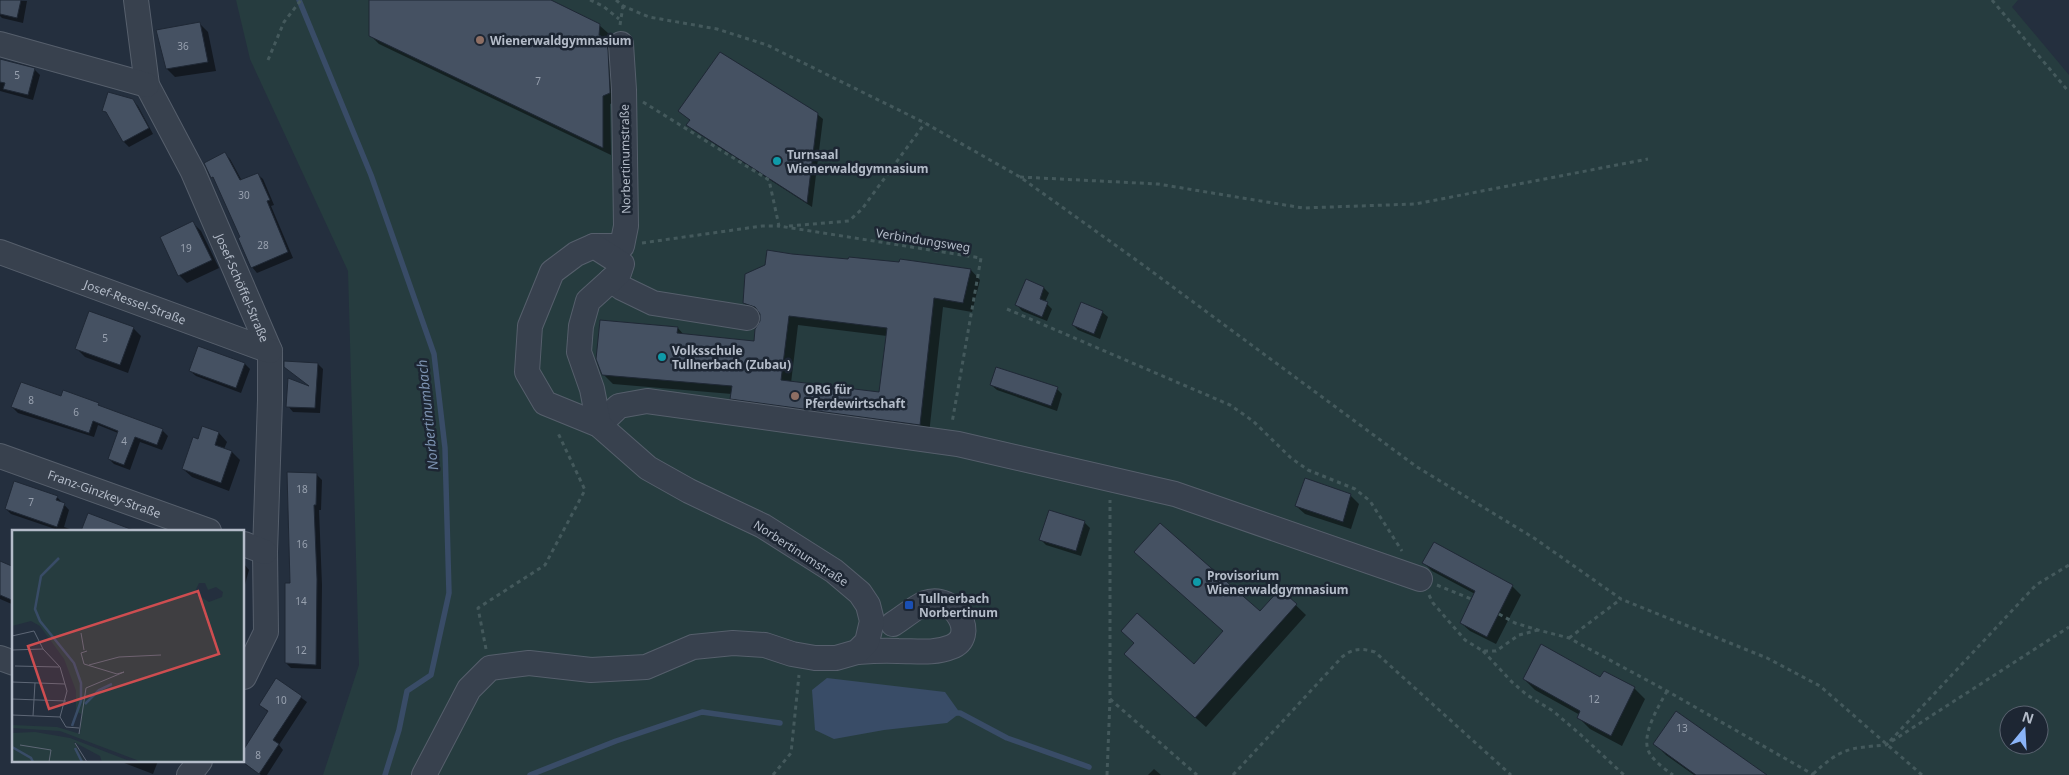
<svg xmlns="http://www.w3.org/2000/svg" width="2069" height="775" viewBox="0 0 2069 775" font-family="'Noto Sans',sans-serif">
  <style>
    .green { fill: #263c3f; fill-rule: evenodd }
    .water { fill: #394c67 }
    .shadow { fill: #0007; fill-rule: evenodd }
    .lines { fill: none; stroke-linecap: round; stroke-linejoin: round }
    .stream { stroke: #394c67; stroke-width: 5.5 }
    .building { fill: #455162; stroke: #1f2835; fill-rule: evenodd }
    .minor-casing { stroke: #565f6c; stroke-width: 26 }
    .path { stroke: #44595c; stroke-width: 3; stroke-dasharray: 4 4; stroke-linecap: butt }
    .minor { stroke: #38414e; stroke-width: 24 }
    .education-dot { fill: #8d6e63; stroke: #1d2633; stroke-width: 2 }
    .culture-dot { fill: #0f9aa8; stroke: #1d2633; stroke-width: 2 }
    .transit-dot { fill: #1a4fb4; stroke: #1d2633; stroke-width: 2 }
    .labels { text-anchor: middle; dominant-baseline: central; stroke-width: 5; stroke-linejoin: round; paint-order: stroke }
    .number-label { font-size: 10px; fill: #98a1af }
    .poi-label { font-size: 12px; font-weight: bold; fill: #b4bcc9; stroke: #1d2633; text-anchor: start }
    .street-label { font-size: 12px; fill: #b4bcc9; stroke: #1d2633 }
    .water-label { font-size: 14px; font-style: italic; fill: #7c92b1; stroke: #1d2633 }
    .inset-river { fill: none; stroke: #394c67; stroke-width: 2.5 }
    .inset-road { fill: none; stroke: #5e6776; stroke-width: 1 }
    .view { fill: #ce4d50; fill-opacity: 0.15; stroke: #ce4d50; stroke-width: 2.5 }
    .inset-edge { fill: none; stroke: #b4bcc9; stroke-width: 2.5 }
  </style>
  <rect width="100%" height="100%" fill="#242f3e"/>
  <path class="green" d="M 236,0 L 2018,0 L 2012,7 L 2069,75 L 2069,775 L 323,775 L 359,665 L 348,271 L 250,59 ZM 2009,715 L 2039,715 L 2039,745 L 2009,745 Z"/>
  <path class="water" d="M 827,678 L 945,692 L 960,713 L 947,723 L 884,730 L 834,739 L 815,730 L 812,690 Z"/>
  <g class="shadow">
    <path d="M 0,0 L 27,1 L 23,23 L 2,18 L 0,16 Z"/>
    <path d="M 370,0 L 548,0 L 599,25 L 608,33 L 607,42 L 613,48 L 618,101 L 610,104 L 611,155 L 379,44 L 370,35 Z"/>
    <path d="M 199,23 L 208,32 L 216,71 L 175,77 L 167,69 Z"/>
    <path d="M 0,60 L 34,69 L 40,75 L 33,100 L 0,91 Z"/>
    <path d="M 132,100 L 138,106 L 153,134 L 129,147 L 124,142 L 110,116 L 104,110 Z"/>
    <path d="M 679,111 L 817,114 L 823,119 L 812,207 L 693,130 L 688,125 L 691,121 Z"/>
    <path d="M 225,154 L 230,159 L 242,181 L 257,174 L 263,179 L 274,205 L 271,206 L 293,258 L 257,273 L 252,267 L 242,238 L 217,182 L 212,177 Z"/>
    <path d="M 193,223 L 201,231 L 219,268 L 187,283 L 179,275 Z"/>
    <path d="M 792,255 L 971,270 L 980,280 L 972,312 L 943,307 L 929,434 L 741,408 L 731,398 L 732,394 L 613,384 L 603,374 L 678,328 L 684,335 L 755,343 L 762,321 L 761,315 L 754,313 L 744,303 ZM 798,325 L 887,336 L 880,394 L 791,383 Z"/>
    <path d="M 1044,288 L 1049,293 L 1045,302 L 1052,309 L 1047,321 L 1022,311 L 1017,305 Z"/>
    <path d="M 1102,312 L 1108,317 L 1100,339 L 1078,330 L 1073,325 Z"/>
    <path d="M 133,328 L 141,336 L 128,373 L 85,357 L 77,349 Z"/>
    <path d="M 245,364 L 250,369 L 241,393 L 196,376 L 190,371 Z"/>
    <path d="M 318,364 L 323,369 L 320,413 L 293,412 L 288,406 L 311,388 Z"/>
    <path d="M 991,385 L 1057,389 L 1062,394 L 1057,411 L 997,390 Z"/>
    <path d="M 62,398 L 98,404 L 103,409 L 162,430 L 168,436 L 162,450 L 140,442 L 130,470 L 114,464 L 109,459 L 118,433 L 98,425 L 94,437 L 18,413 L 12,407 Z"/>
    <path d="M 219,433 L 227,442 L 224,449 L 232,452 L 240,460 L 229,491 L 192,477 L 183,469 L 199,440 Z"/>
    <path d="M 316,474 L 322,480 L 321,510 L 319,510 L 322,585 L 321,669 L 291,668 L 286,663 Z"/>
    <path d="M 1350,495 L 1359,504 L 1351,529 L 1305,514 L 1296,506 Z"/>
    <path d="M 57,497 L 69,510 L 64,527 L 76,531 L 57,531 L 58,530 L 11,514 L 6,509 Z"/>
    <path d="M 1084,522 L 1090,528 L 1081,556 L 1046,545 L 1041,540 Z"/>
    <path d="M 1435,544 L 1512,586 L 1521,595 L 1496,644 L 1470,631 L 1461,623 L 1475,594 L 1432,571 L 1424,563 Z"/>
    <path d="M 0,563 L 14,568 L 14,605 L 0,599 Z"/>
    <path d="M 244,564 L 249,570 L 244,588 Z"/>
    <path d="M 1280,590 L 1306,615 L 1206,727 L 1135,664 L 1135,643 L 1194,665 L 1260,613 Z"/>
    <path d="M 1524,679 L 1600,679 L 1634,688 L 1645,699 L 1622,746 L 1590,729 L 1579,718 L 1580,715 L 1535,690 Z"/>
    <path d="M 277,680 L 307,702 L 279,745 L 283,750 L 267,775 L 261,775 L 241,761 L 244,761 L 244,751 L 269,713 L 260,705 Z"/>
    <path d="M 1655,744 L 1765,775 L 1694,775 L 1666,755 Z"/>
    <path d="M 119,761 L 158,761 L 153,774 Z"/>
    <path d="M 1154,769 L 1161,775 L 1148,775 Z"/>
  </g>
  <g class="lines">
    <g class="stream">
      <path d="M 299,0 L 371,175 L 434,354 L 445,448 L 449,593 L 431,675 L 407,691 L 399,730 L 385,775"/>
      <path d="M 952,713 L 960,713 L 1007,738 L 1089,767"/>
      <path d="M 530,775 L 616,741 L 702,712 L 780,723"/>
    </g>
  </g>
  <g class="building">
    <path d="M 0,0 L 21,0 L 17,18 L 0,14 Z"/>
    <path d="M 369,0 L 551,0 L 600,24 L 599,35 L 606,39 L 608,50 L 610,91 L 610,93 L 603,96 L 603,148 L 369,36 Z"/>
    <path d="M 200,22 L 208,62 L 166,69 L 156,30 Z"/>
    <path d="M 720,52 L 818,113 L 807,203 L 686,125 L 690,120 L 678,111 Z"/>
    <path d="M 0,59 L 35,68 L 28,95 L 3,89 L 5,83 L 0,82 Z"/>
    <path d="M 108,92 L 133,99 L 149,128 L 123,142 L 106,112 L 102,111 Z"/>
    <path d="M 225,152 L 240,180 L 258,173 L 270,200 L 267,201 L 288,252 L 251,268 L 238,238 L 240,237 L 213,177 L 211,178 L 204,163 Z"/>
    <path d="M 193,221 L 212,260 L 178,276 L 160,237 Z"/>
    <path d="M 767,250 L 792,254 L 848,259 L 849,257 L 899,262 L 900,259 L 971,269 L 963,303 L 934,298 L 920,425 L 730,399 L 732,386 L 602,375 L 596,359 L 600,320 L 678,327 L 677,333 L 754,341 L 755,329 L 760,321 L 760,314 L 755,307 L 743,303 L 745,274 L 765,265 ZM 789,316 L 887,328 L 879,392 L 781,380 Z"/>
    <path d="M 1026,279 L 1044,287 L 1040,299 L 1048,302 L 1042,317 L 1015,305 Z"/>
    <path d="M 1081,302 L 1103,311 L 1094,334 L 1072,325 Z"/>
    <path d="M 89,311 L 134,327 L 120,365 L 75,349 Z"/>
    <path d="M 198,346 L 245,363 L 236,388 L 189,371 Z"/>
    <path d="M 284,361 L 318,363 L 315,408 L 286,407 L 288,378 L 309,386 L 284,367 Z"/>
    <path d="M 996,367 L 1058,387 L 1051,406 L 990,385 Z"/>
    <path d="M 21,382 L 61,396 L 63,390 L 99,403 L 98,405 L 163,429 L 157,445 L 135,437 L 124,465 L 108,459 L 118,431 L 93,421 L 89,433 L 11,407 Z"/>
    <path d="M 202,426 L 219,432 L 215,445 L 232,451 L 221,483 L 182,469 L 193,437 L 198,439 Z"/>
    <path d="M 287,472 L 317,473 L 316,505 L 314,505 L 317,579 L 316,665 L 285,663 L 285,583 L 290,583 Z"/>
    <path d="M 1305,478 L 1351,494 L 1343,522 L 1295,506 Z"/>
    <path d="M 14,481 L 58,496 L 56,500 L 65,503 L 57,527 L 5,509 Z"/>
    <path d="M 1049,510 L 1085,521 L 1076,551 L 1039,540 Z"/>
    <path d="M 88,513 L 133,530 L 133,531 L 81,531 Z"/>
    <path d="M 1160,523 L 1260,611 L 1280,589 L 1297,604 L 1195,718 L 1124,654 L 1134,643 L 1121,631 L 1137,613 L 1194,664 L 1223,631 L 1134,552 Z"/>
    <path d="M 1434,542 L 1513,585 L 1487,637 L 1460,623 L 1475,591 L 1422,563 Z"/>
    <path d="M 0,561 L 14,567 L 14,601 L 0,595 Z"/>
    <path d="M 1541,644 L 1600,677 L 1604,671 L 1635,687 L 1611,736 L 1577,718 L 1580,711 L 1523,679 Z"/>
    <path d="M 276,678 L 302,696 L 273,740 L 279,744 L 259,774 L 244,763 L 244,749 L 268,711 L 259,705 Z"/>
    <path d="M 1676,711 L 1767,775 L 1696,775 L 1653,744 Z"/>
  </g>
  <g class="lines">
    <defs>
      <g id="minor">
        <path id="s1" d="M 136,0 L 147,85 L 193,172 L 270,351 L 270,400 L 265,552 L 266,632 L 244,677"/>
        <path d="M 0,44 L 147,85"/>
        <path d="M 594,246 L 622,246 L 626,226 L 624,90 L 621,44"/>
        <path id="s2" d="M 0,252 L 270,351"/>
        <path d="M 611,280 L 622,288 L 653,303 L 747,318"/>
        <path d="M 599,425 L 619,406 L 647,401 L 958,444 L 1175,494 L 1420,579"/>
        <path id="s3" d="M 0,456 L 209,531"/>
        <path d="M 244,544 L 265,552"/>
        <path d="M 857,652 C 870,651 885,650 898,651 C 916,651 934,654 951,647 C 979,637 955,592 925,603 C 914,608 903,618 893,624"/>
        <path d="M 0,658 L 14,663"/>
        <path d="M 189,775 L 200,761"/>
        <path d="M 424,775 L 469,689 L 490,668 L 529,663 L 591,670 L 646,667 L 693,647 L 733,643 L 765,645 L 792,654 L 815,658 L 836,658 L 857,652 L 867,642 L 872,621 L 868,605 L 860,593 L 834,571 L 763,526 L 689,491 L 648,468 L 599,425 L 545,403 L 527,372 L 530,326 L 552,272 L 576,254 L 594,246 L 622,264 L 619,273 L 588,301 L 581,326 L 579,352 L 592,389 L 599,425"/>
      </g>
    </defs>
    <use href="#minor" class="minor-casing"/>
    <g class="path">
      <path d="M 590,0 L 603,6 L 619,19"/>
      <path d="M 616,0 L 623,6 L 649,17 L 717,29 L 767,45 L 925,123 L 1020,177 L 1139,262 L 1417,467 L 1534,538 L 1621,599 L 1767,658 L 1820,686 L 1922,775"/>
      <path d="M 1992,0 L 2069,92"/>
      <path d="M 620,25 L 623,6"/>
      <path d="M 268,60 L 284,22 L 301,0"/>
      <path d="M 643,102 L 769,180 L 779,226 L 981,258 L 952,423"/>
      <path d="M 1020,177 L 1158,184 L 1303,208 L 1415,204 L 1648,159"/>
      <path d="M 789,226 L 849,221 L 862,209 L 925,123"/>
      <path d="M 642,243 L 762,226 L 780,226"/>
      <path d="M 1007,309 L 1230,405 L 1253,421 L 1291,458 L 1308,470 L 1355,489 L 1370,501 L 1402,551"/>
      <path d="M 1437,585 L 1471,599"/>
      <path d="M 1429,595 L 1433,603 L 1465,640 L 1483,651 L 1496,651 L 1519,635 L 1538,630"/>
      <path d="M 1499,614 L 1515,623 L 1538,630 L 1569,638 L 1667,691 L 1814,775"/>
      <path d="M 1569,638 L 1621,599"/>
      <path d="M 486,649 L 478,608 L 545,565 L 585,490 L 557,431"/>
      <path d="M 1483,651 L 1512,682 L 1527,695 L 1553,711 L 1581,735 L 1624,775"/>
      <path d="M 1667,691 C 1659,706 1639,737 1650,754 C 1656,763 1665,769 1673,775"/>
      <path d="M 1110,699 L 1197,775"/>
      <path d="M 1890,741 L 2036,585 L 2069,565"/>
      <path d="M 1813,774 C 1841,748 1849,748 1886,745 L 2069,627"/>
      <path d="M 773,775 L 791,753 L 799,675"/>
      <path d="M 1107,775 L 1110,699 L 1110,500"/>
      <path d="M 1233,775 L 1342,657 C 1353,648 1361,648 1375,652 L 1511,775"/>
    </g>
    <use href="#minor" class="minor"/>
  </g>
  <g class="education-dot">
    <circle cx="480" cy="40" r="5"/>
    <circle cx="795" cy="396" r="5"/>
  </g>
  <g class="culture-dot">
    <circle cx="777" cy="161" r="5"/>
    <circle cx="662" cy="357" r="5"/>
    <circle cx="1197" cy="582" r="5"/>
  </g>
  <rect class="transit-dot" x="904" y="600" width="10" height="10" rx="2.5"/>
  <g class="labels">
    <g class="number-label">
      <text x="183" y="46">36</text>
      <text x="17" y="75">5</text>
      <text x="538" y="81">7</text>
      <text x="244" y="195">30</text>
      <text x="263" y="245">28</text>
      <text x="186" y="248">19</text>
      <text x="105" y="338">5</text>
      <text x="31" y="400">8</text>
      <text x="76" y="412">6</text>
      <text x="124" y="441">4</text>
      <text x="302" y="489">18</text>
      <text x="31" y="502">7</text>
      <text x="302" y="544">16</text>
      <text x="301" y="601">14</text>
      <text x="301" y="650">12</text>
      <text x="1594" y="699">12</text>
      <text x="281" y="700">10</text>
      <text x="1682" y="728">13</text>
      <text x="258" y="755">8</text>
    </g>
    <g class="poi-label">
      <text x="490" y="40">Wienerwaldgymnasium</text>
      <text x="787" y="154">Turnsaal<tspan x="787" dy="14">Wienerwaldgymnasium</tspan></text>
      <text x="672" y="350">Volksschule<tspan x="672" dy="14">Tullnerbach (Zubau)</tspan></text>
      <text x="805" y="389">ORG für<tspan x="805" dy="14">Pferdewirtschaft</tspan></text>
      <text x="1207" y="575">Provisorium<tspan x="1207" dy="14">Wienerwaldgymnasium</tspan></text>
      <text x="919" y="598">Tullnerbach<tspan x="919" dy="14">Norbertinum</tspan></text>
    </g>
    <g class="street-label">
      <text transform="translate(625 159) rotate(-91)">Norbertinumstraße</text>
      <text transform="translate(923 240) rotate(9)">Verbindungsweg</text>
      <text stroke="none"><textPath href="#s1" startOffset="310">Josef-Schöffel-Straße</textPath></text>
      <text stroke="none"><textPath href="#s2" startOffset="144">Josef-Ressel-Straße</textPath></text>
      <text stroke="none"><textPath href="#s3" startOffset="111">Franz-Ginzkey-Straße</textPath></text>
      <text transform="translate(801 553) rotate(33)">Norbertinumstraße</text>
    </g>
    <g class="water-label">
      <text transform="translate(427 415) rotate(-96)">Norbertinumbach</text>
    </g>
  </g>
  <g transform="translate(12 530)">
    <rect width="232" height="232" fill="#242f3e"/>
    <path d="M 0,0 L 232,0 L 232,232 L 130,232 L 48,201 L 0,198 L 0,195 L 45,197 L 68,204 L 70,184 L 64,182 L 64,161 L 52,129 L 28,96 L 19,91 L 0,96 ZM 187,53 L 193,53 L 196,60 L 204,57 L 211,62 L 210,67 L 197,72 L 182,63 ZM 23,202 L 58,208 L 120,232 L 90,232 L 88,226 L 62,212 L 72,232 L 0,232 L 0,203 Z" fill="#263c3f" fill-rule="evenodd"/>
    <path class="inset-river" d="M 47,28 L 29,46 L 23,79 L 28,91 L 62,133 L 69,153 L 69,171 L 60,196M 73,174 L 87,160 L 100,154M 0,217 L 19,228 L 21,232M 63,218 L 70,232"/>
    <path class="inset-road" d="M 69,103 L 72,120M 0,106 L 22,101 L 31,119 L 48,137 L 55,161 L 48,187 L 54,197 L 67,198M 0,120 L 31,119M 75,121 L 69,123 L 72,134 L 105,144M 77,135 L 107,127 L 149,125M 3,136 L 47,137M 0,152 L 53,154M 0,169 L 54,171M 0,185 L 48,187M 21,186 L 23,153M 67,204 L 74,158 L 112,142 L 105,144M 63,213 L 75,232M 8,215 L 39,220 L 37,232"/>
    <path class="view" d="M 186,61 L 207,124 L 37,179 L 16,116 Z"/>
    <rect width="232" height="232" class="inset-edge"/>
  </g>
  <g transform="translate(2024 730) rotate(18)"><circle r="24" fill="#1d2633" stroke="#59626f"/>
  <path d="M0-4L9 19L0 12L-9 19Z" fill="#8ab4f8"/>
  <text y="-8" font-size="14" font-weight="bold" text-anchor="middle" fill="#b4bcc9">N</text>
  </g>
</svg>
